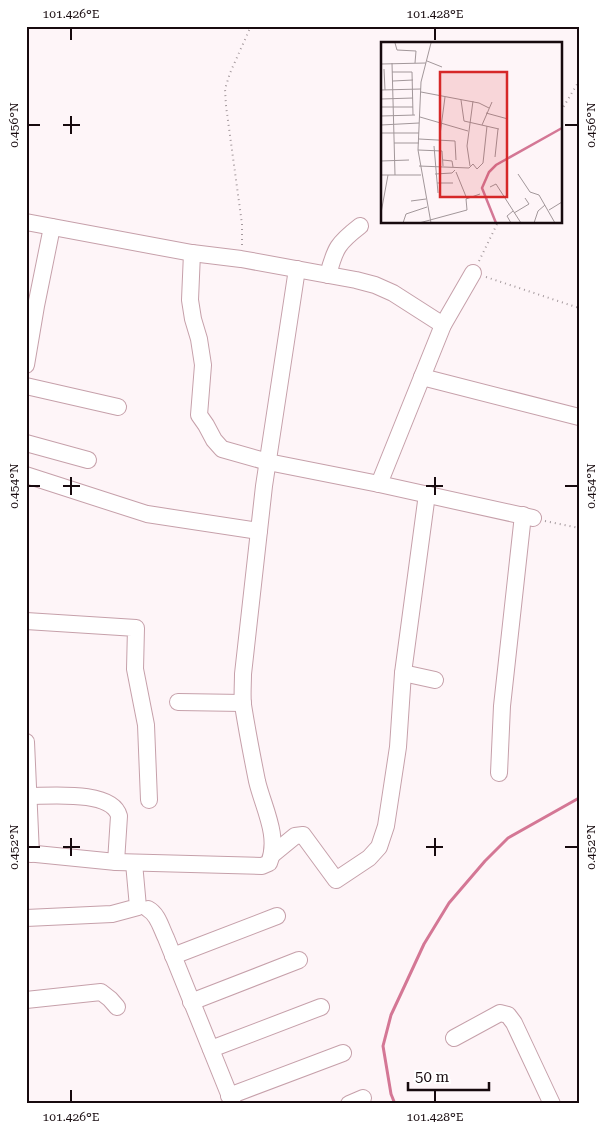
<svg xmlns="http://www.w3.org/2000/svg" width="605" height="1130" viewBox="0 0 605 1130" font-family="'Roboto Serif',serif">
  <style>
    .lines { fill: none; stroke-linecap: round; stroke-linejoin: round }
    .stream { stroke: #d47795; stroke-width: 3 }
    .minor-casing { stroke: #c6a0aa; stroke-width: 18 }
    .path { stroke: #a59a9e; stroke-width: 2; stroke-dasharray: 1 4; stroke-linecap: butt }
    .minor { stroke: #fff; stroke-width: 16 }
    .ticks { fill: none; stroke: #170a0e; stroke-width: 2 }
    .inset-river { fill: none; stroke: #d47795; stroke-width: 2.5 }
    .inset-road { fill: none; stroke: #a2979a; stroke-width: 1 }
    .view { fill: #d62828; fill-opacity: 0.15; stroke: #d62828; stroke-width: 2.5 }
    .inset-edge { fill: none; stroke: #170a0e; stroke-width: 2.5 }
    .neatline { fill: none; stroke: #170a0e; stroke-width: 2 }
    .ticks-label { font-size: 12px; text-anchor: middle; fill: #170a0e }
  </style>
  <rect width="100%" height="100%" fill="#fef5f8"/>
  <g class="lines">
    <path class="stream" d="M 395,1104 L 391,1094 L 383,1046 L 391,1015 L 405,985 L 424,944 L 449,903 L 485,861 L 508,838 L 579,798"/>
    <defs>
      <g id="minor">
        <path d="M 26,222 L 192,253 L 241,259 L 356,280 L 375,285 L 393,293 L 443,325"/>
        <path d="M 192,253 L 190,300 L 193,319 L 199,339 L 203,365 L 199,415 L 206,425 L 214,440 L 222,449 L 268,462 L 379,484 L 533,518"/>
        <path d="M 328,275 C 335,248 338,243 360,226"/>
        <path d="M 26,365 L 36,306 L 52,227"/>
        <path d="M 422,377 L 579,417"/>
        <path d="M 26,386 L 118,407"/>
        <path d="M 26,443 L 88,460"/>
        <path d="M 26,475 L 147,514 L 259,531"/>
        <path d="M 379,484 L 443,325 L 473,273"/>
        <path d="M 26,621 L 136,628 L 135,669 L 146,725 L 149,800"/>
        <path d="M 403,673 L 435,680"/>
        <path d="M 178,702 L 243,703"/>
        <path d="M 26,742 L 31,854"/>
        <path d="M 499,773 L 502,706 L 523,515"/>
        <path d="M 29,796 C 51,796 112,790 119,816 L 116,862"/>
        <path d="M 26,853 L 116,862 L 262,866 L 269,863 C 280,836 263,807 257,781 C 252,756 247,730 243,705 C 242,695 243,684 243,674 L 264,486 L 297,269"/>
        <path d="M 273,854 L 295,836 L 303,835 L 336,880 L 369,858 L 379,847 L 386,826 L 398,747 L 403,673 L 427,494"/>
        <path d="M 148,909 C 158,914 161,928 166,938 L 233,1104"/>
        <path d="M 26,918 L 112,914 L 138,907 L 134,863"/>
        <path d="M 173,956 L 277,916"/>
        <path d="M 26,1000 L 101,992 L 110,999 L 117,1007"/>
        <path d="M 191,1002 L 299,960"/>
        <path d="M 454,1038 L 500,1013 L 508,1015 L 514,1023 L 552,1104"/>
        <path d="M 211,1049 L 321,1007"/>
        <path d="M 229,1096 L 343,1053"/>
        <path d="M 349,1104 L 363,1098"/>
      </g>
    </defs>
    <use href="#minor" class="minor-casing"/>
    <g class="path">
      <path d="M 561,111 L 579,81"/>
      <path d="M 242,245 L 242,224 L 226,106 L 225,89 L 230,73 L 251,26"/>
      <path d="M 479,261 L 498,222"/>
      <path d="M 486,277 L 579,308"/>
      <path d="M 545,521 L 579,528"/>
    </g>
    <use href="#minor" class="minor"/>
  </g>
  <path class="ticks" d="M 71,28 L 71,40M 435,28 L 435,40M 71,116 L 71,134M 28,125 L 40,125M 63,125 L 80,125M 565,125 L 578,125M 71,477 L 71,495M 435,477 L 435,495M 28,486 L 40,486M 63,486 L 80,486M 426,486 L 443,486M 565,486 L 578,486M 71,838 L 71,856M 435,838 L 435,856M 28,847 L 40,847M 63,847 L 80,847M 426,847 L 443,847M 565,847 L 578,847M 71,1090 L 71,1102M 435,1090 L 435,1102"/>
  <g transform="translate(381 42)">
    <rect width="181" height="181" fill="#fef5f8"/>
    <path class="inset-river" d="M 115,181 L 101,146 L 108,130 L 115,123 L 181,86"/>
    <path class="inset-road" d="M 14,1 L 16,8 L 35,9 L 34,21M 46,19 L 61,25M 11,21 L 14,133M 0,22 L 45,21M 3,27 L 4,48M 11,30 L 31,30 L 32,73M 12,39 L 32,38M 0,48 L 40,47M 40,50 L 98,61 L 108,66M 0,57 L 32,56M 80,58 L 83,79 L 118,87M 0,65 L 32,65M 105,71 L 127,77M 0,74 L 34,73M 39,75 L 87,89M 0,83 L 38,81M 101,83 L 111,60M 0,91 L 38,91M 59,93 L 64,55M 38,97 L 74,99 L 75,118M 13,101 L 38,101M 53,104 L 57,151M 37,108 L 61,109 L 62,124M 114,115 L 117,87M 62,118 L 71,119 L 72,125M 0,119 L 28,118M 38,124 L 88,126 L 92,122 L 96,127 L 102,121 L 106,84M 89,124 L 86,104 L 92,59M 75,130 L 86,157M 54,132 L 71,131 L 74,128M 137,132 L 149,150 L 158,153 L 174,181M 0,133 L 40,133M 56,141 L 72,141M 109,145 L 115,142 L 140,181M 30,159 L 45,157M 168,168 L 181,160M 0,171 L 7,133M 133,171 L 148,162 L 144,156M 22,181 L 25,172 L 46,165M 38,181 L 86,168 L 85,157 L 99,152M 50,181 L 37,108 L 40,40 L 50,1M 130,181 L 126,174 L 132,169M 153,181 L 157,169 L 164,163"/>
    <path class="view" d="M 59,30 L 126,30 L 126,155 L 59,155 Z"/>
    <rect width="181" height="181" class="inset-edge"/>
  </g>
  <rect width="605" height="1130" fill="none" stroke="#ffffff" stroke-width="55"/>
  <path d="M408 1082v8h81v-8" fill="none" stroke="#170a0e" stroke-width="2.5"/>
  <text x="415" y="1082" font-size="15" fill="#170a0e" stroke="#ffffff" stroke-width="4" paint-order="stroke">50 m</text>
  <rect x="28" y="28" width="550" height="1074" class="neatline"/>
  <g class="ticks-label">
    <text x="71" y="18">101.426°E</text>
    <text x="435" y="18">101.428°E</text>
    <text transform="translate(14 125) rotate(-90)" y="4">0.456°N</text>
    <text transform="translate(591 125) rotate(-90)" y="4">0.456°N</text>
    <text transform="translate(14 486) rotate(-90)" y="4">0.454°N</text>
    <text transform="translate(591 486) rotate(-90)" y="4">0.454°N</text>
    <text transform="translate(14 847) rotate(-90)" y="4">0.452°N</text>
    <text transform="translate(591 847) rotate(-90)" y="4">0.452°N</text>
    <text x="71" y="1121">101.426°E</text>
    <text x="435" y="1121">101.428°E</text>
  </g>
</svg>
